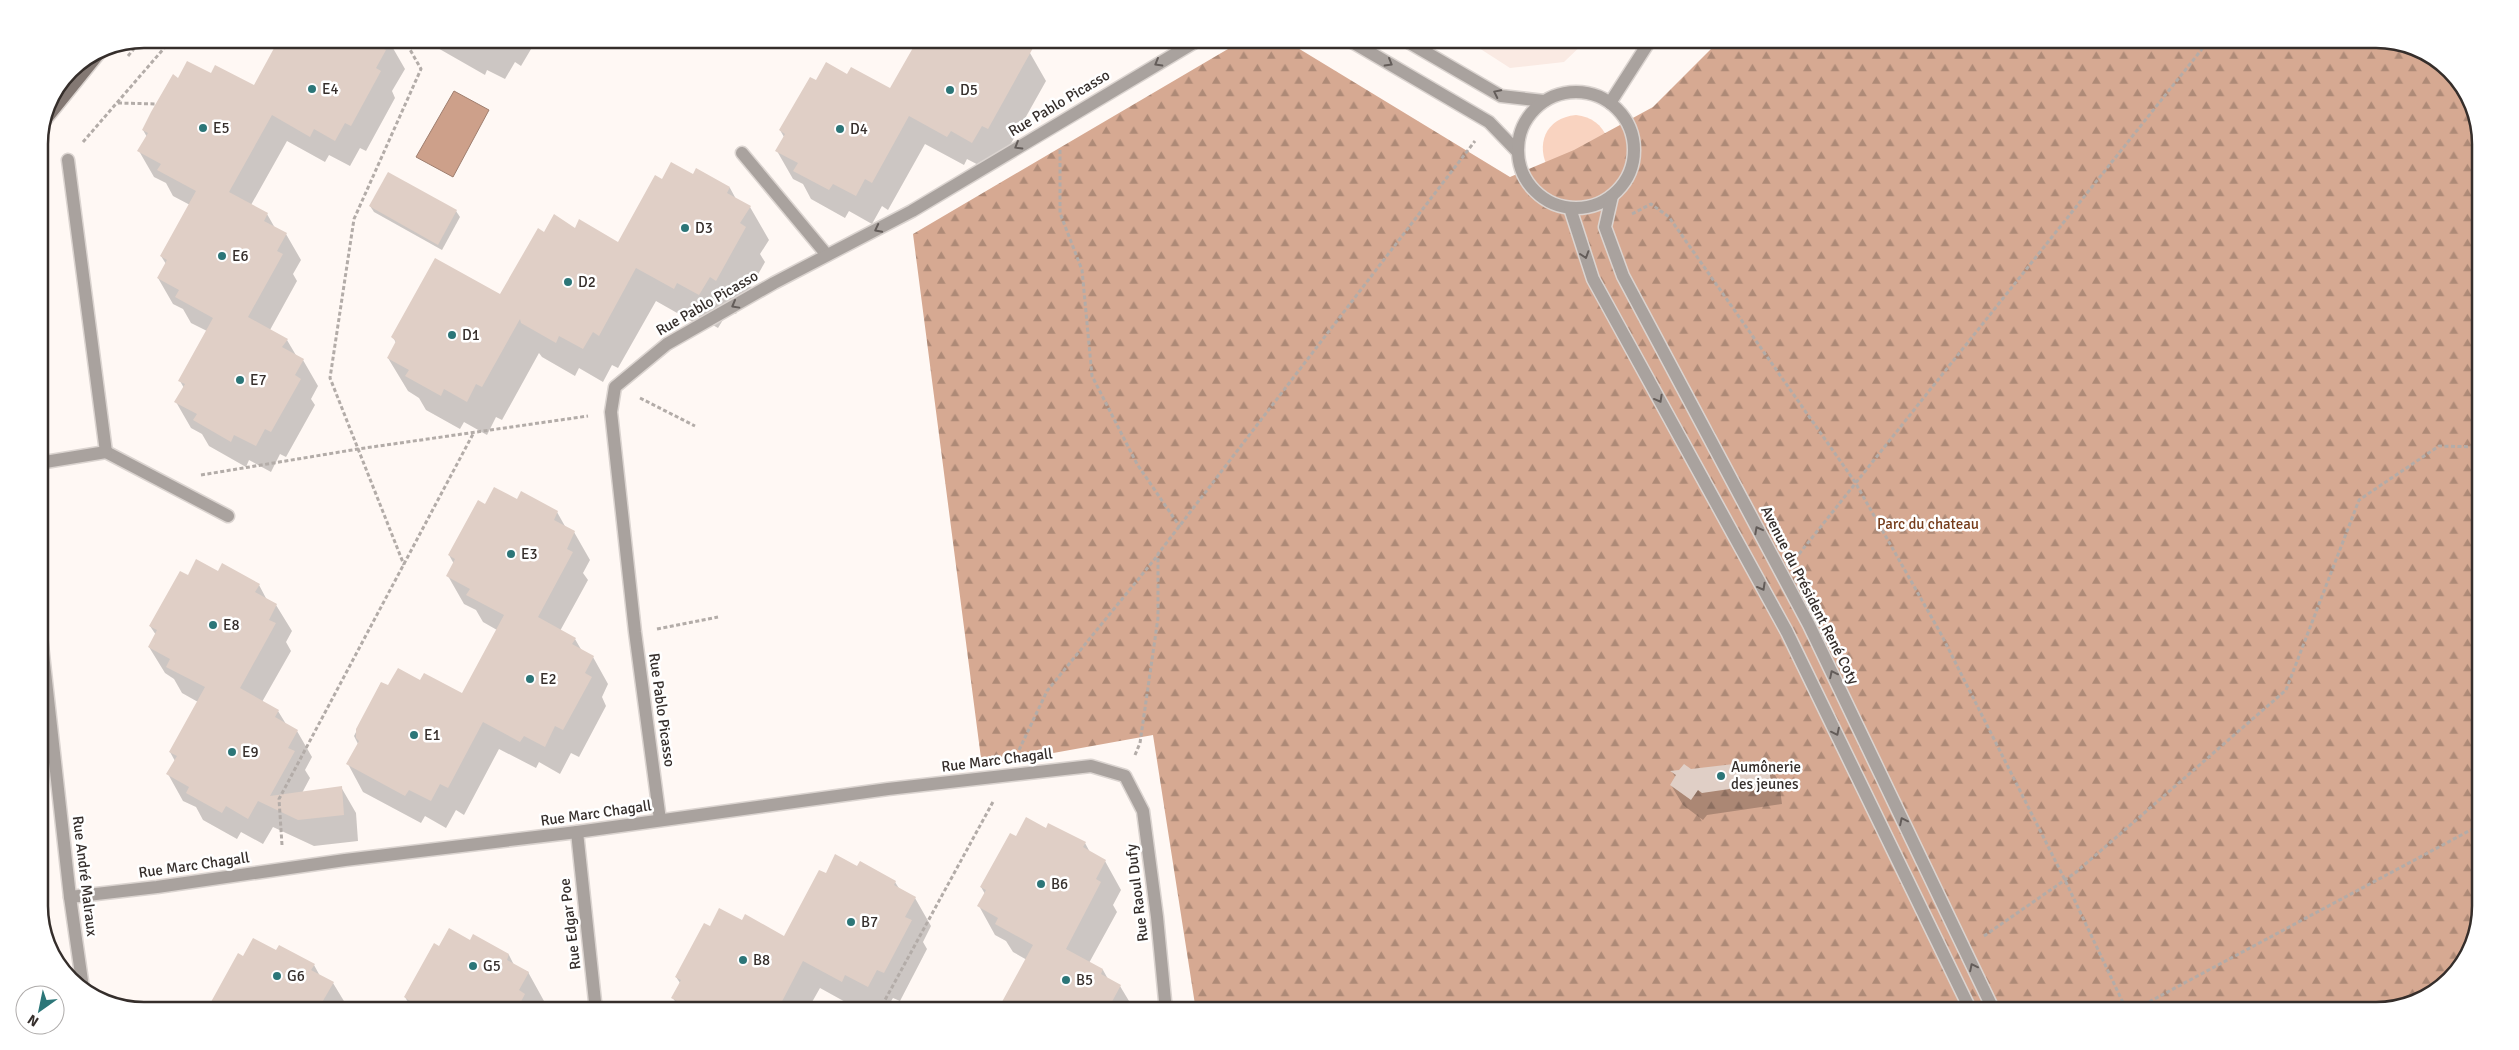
<svg xmlns="http://www.w3.org/2000/svg" width="2519" height="1050" viewBox="0 0 2519 1050" font-family="Signika,sans-serif">
  <style>
    .built { fill: #faeae3 }
    .green { fill: #f9d3c0 }
    .forest { fill: url(#forest-firs) }
    .water { fill: #cda08a; stroke: #9f7e6e }
    .shadow { fill: #0003 }
    .building { fill: #e0cfc6 }
    .lines { fill: none; stroke-linecap: round; stroke-linejoin: round }
    .service-casing { stroke: #dbd4d0; stroke-width: 15 }
    .minor-casing { stroke: #dbd4d0; stroke-width: 15 }
    .secondary-casing { stroke: #dbd4d0; stroke-width: 15 }
    .path { stroke: #b3aca8; stroke-width: 3; stroke-dasharray: 4 2.5; stroke-linecap: butt }
    .service { stroke: #a9a29e; stroke-width: 12 }
    .minor { stroke: #a9a29e; stroke-width: 12 }
    .secondary { stroke: #837873; stroke-width: 12 }
    .oneway { stroke: #635c59 }
    .poi-dot { fill: #2c7678; stroke: #fff; stroke-width: 2 }
    .labels { text-anchor: middle; dominant-baseline: central; stroke-width: 5; stroke-linejoin: round; paint-order: stroke }
    .poi-label { font-size: 15px; fill: #352e2b; stroke: #fff; text-anchor: start }
    .street-label { font-size: 15px; fill: #352e2b; stroke: #fff }
    .park-label { font-size: 15px; fill: #753c1b; stroke: #fff }
    .rim { fill: none; stroke: #352e2b; stroke-width: 2.5 }
  </style>
  <defs>
    <pattern id="forest-firs" width="22" height="20" patternUnits="userSpaceOnUse" patternTransform="scale(1.25)"><rect width="22" height="20" fill="#d6a992"/><path d="M5 1l3.5 6h-7zM16 11l3.5 6h-7z" fill="#ae8a77"/></pattern>
  </defs>
  <rect width="100%" height="100%" fill="#fff8f4"/>
  <path class="built" d="M 1465,39 L 1588,39 L 1564,62 L 1510,68 Z"/>
  <path class="green" d="M 1576,115 C 1592,117 1601,124 1608,139 L 1549,170 C 1535,145 1545,118 1576,115 Z"/>
  <path class="forest" d="M 1245,39 L 1283,39 L 1510,177 L 1574,150 L 1653,107 L 1721,39 L 2376,39 L 2416,47 L 2459,80 L 2480,136 L 2480,907 L 2472,947 L 2434,994 L 2376,1011 L 1196,1011 L 1153,735 L 982,766 L 913,234 Z"/>
  <path class="water" d="M 454,91 L 489,110 L 453,177 L 416,157 Z"/>
  <g class="shadow">
    <path d="M 281,39 L 382,39 L 390,43 L 405,69 L 392,91 L 395,98 L 366,151 L 360,148 L 350,166 L 329,155 L 325,162 L 287,141 L 251,205 L 267,214 L 275,228 L 286,234 L 301,260 L 293,274 L 297,281 L 270,330 L 287,340 L 297,357 L 303,360 L 318,386 L 311,399 L 315,405 L 286,457 L 280,454 L 271,472 L 249,460 L 246,467 L 209,446 L 202,434 L 191,428 L 176,402 L 184,388 L 180,381 L 207,331 L 191,323 L 183,309 L 173,304 L 158,278 L 166,264 L 161,256 L 190,205 L 173,196 L 166,183 L 154,177 L 139,151 L 147,137 L 143,130 L 178,79 L 211,74 L 254,87 Z"/>
    <path d="M 422,39 L 537,39 L 521,66 L 515,62 L 505,79 L 487,70 L 485,75 Z"/>
    <path d="M 919,39 L 1005,39 L 1030,53 L 1046,81 L 1004,156 L 988,170 L 967,159 L 964,165 L 925,144 L 888,210 L 882,206 L 872,224 L 849,211 L 845,218 L 811,199 L 803,184 L 793,179 L 777,151 L 784,137 L 780,130 L 816,82 L 891,90 Z"/>
    <path d="M 388,174 L 456,211 L 460,217 L 442,250 L 374,212 L 370,206 Z"/>
    <path d="M 693,176 L 730,188 L 736,199 L 750,207 L 769,240 L 760,254 L 765,262 L 736,314 L 729,310 L 718,328 L 697,316 L 693,322 L 656,301 L 618,368 L 612,365 L 603,382 L 579,368 L 575,376 L 542,357 L 539,353 L 502,420 L 496,417 L 487,435 L 464,422 L 460,429 L 426,410 L 419,398 L 408,391 L 388,358 L 396,343 L 393,337 L 501,296 L 545,234 L 576,230 L 618,244 L 662,181 Z"/>
    <path d="M 517,501 L 557,512 L 566,528 L 574,532 L 590,560 L 583,573 L 588,580 L 560,631 L 575,639 L 582,651 L 593,657 L 608,684 L 602,697 L 606,706 L 579,757 L 571,753 L 560,774 L 539,762 L 536,768 L 499,749 L 464,815 L 456,810 L 446,828 L 425,816 L 421,823 L 363,792 L 348,764 L 358,744 L 354,736 L 381,683 L 389,687 L 420,681 L 462,695 L 497,630 L 483,622 L 476,610 L 464,604 L 448,576 L 454,564 L 449,555 L 486,505 Z"/>
    <path d="M 219,573 L 259,585 L 267,600 L 276,605 L 292,631 L 286,642 L 291,651 L 262,702 L 278,711 L 286,724 L 297,731 L 312,757 L 305,770 L 310,778 L 302,793 L 341,787 L 356,813 L 358,841 L 314,846 L 273,827 L 263,844 L 241,832 L 237,839 L 203,820 L 196,807 L 183,801 L 168,774 L 175,761 L 170,752 L 198,702 L 182,693 L 174,679 L 165,673 L 149,647 L 156,635 L 150,626 L 188,577 Z"/>
    <path d="M 1767,761 L 1779,782 L 1782,804 L 1707,815 L 1703,820 L 1683,805 L 1671,785 L 1676,778 L 1672,772 Z"/>
    <path d="M 39,765 L 42,790 L 39,790 Z"/>
    <path d="M 1046,830 L 1085,843 L 1091,854 L 1105,861 L 1121,890 L 1113,905 L 1117,912 L 1089,963 L 1103,970 L 1108,979 L 1120,986 L 1135,1011 L 998,1011 L 1027,960 L 1013,952 L 1006,941 L 995,935 L 979,906 L 985,894 L 981,887 L 1016,837 Z"/>
    <path d="M 858,868 L 895,882 L 900,890 L 915,898 L 931,926 L 923,942 L 927,949 L 900,1001 L 893,998 L 885,1011 L 879,1011 L 862,1002 L 858,1009 L 820,988 L 807,1011 L 681,1011 L 673,998 L 680,983 L 676,977 L 710,927 L 743,922 L 785,937 L 826,875 Z"/>
    <path d="M 470,942 L 509,955 L 514,965 L 528,972 L 544,1001 L 539,1011 L 405,1011 L 409,1004 L 405,997 L 440,948 Z"/>
    <path d="M 276,952 L 314,965 L 320,976 L 333,983 L 350,1011 L 213,1011 L 210,1006 L 244,958 Z"/>
  </g>
  <g class="building">
    <path d="M 279,39 L 364,39 L 386,50 L 376,68 L 381,71 L 351,126 L 345,123 L 335,141 L 314,129 L 310,137 L 272,115 L 229,192 L 268,213 L 264,221 L 287,233 L 277,251 L 283,254 L 248,317 L 288,339 L 282,347 L 304,359 L 295,375 L 301,379 L 271,432 L 265,429 L 256,446 L 234,435 L 231,442 L 193,420 L 197,414 L 174,402 L 185,384 L 178,381 L 213,318 L 175,297 L 179,290 L 157,278 L 167,260 L 160,256 L 196,191 L 157,170 L 161,164 L 137,151 L 148,133 L 142,130 L 151,112 L 173,74 L 178,78 L 187,61 L 211,73 L 215,65 L 254,85 Z"/>
    <path d="M 918,39 L 1038,39 L 988,129 L 982,126 L 972,143 L 951,131 L 947,137 L 909,116 L 872,183 L 865,179 L 856,196 L 833,184 L 829,190 L 793,171 L 798,163 L 775,151 L 785,134 L 779,130 L 810,77 L 816,80 L 826,62 L 847,74 L 851,67 L 890,88 Z"/>
    <path d="M 671,162 L 693,174 L 696,168 L 730,187 L 727,193 L 751,206 L 740,223 L 746,227 L 716,281 L 710,277 L 699,295 L 677,283 L 674,289 L 636,268 L 599,336 L 593,332 L 583,349 L 559,336 L 556,343 L 521,323 L 520,319 L 482,387 L 476,384 L 467,402 L 444,389 L 441,396 L 405,376 L 409,370 L 387,358 L 396,341 L 391,337 L 435,258 L 500,294 L 538,228 L 544,232 L 554,214 L 575,228 L 579,219 L 618,242 L 655,175 L 662,179 Z"/>
    <path d="M 388,172 L 457,210 L 438,245 L 369,206 Z"/>
    <path d="M 494,487 L 517,499 L 521,491 L 558,511 L 554,520 L 575,531 L 567,549 L 573,552 L 538,617 L 576,638 L 572,644 L 594,656 L 585,673 L 592,677 L 563,730 L 555,726 L 545,747 L 524,736 L 520,742 L 483,722 L 448,788 L 440,784 L 431,801 L 409,790 L 405,796 L 346,764 L 359,741 L 356,738 L 356,729 L 381,682 L 388,685 L 398,668 L 420,680 L 424,673 L 462,693 L 504,615 L 466,595 L 470,589 L 446,576 L 455,559 L 448,555 L 478,500 L 485,504 Z"/>
    <path d="M 196,559 L 218,571 L 222,563 L 260,584 L 255,592 L 277,604 L 269,620 L 276,623 L 240,688 L 279,710 L 275,717 L 298,730 L 288,748 L 295,751 L 270,796 L 342,786 L 344,815 L 298,820 L 258,801 L 248,819 L 226,806 L 222,813 L 186,793 L 189,787 L 166,774 L 177,756 L 169,752 L 205,687 L 166,667 L 170,659 L 148,647 L 157,630 L 149,626 L 180,571 L 188,575 Z"/>
    <path d="M 1768,760 L 1771,783 L 1702,793 L 1698,790 L 1691,800 L 1670,785 L 1676,775 L 1670,771 L 1679,770 L 1684,764 L 1691,769 Z"/>
    <path d="M 1026,817 L 1046,828 L 1048,823 L 1086,842 L 1083,847 L 1106,860 L 1096,879 L 1101,882 L 1066,949 L 1103,969 L 1101,974 L 1121,985 L 1107,1011 L 997,1011 L 1033,945 L 995,924 L 998,918 L 977,906 L 986,890 L 980,887 L 1010,833 L 1016,836 Z"/>
    <path d="M 835,854 L 857,866 L 860,861 L 896,881 L 894,885 L 916,897 L 905,917 L 912,920 L 884,973 L 877,970 L 868,987 L 845,975 L 842,982 L 803,961 L 777,1011 L 696,1011 L 671,998 L 681,980 L 675,977 L 704,923 L 710,926 L 719,908 L 742,920 L 745,914 L 784,936 L 819,870 L 826,873 Z"/>
    <path d="M 449,928 L 470,940 L 473,934 L 509,954 L 507,960 L 529,972 L 519,990 L 525,994 L 516,1011 L 404,1011 L 410,1001 L 404,997 L 434,943 L 439,946 Z"/>
    <path d="M 253,938 L 276,950 L 279,945 L 315,964 L 311,970 L 334,982 L 317,1011 L 206,1011 L 238,953 L 243,956 Z"/>
  </g>
  <g class="lines">
    <defs>
      <g id="service">
        <path d="M 742,153 L 827,255"/>
        <path d="M 106,452 L 228,516"/>
        <path d="M 39,463 L 106,452 L 68,160"/>
      </g>
      <g id="minor">
        <path d="M 1347,39 L 1489,122 L 1517,151"/>
        <path d="M 1403,39 L 1501,96 L 1544,101"/>
        <circle cx="1576" cy="150" r="58"/>
        <path d="M 1610,103 L 1651,39"/>
        <path d="M 1612,196 L 1605,227 L 1623,276 L 1809,625 L 1994,1011"/>
        <path d="M 1570,208 L 1593,279 L 1787,632 L 1971,1011"/>
        <path d="M 39,618 L 70,897 L 83,988"/>
        <path d="M 660,820 L 635,632 L 611,412 L 615,387 L 667,344 L 774,283 L 912,211 L 1200,39"/>
        <path d="M 577,832 L 596,1011"/>
        <path d="M 70,897 L 157,887 L 345,860 L 577,832 L 888,789 L 1091,766 L 1125,776 L 1143,811 L 1157,917 L 1166,1011"/>
      </g>
      <path id="secondary" d="M 42,124 L 105,46"/>
    </defs>
    <use href="#service" class="service-casing"/>
    <use href="#minor" class="minor-casing"/>
    <use href="#secondary" class="secondary-casing"/>
    <g class="path">
      <path d="M 404,39 L 421,69 L 354,219 L 330,378 L 404,565"/>
      <path d="M 128,56 L 142,39"/>
      <path d="M 118,103 L 156,104"/>
      <path d="M 83,142 L 172,39"/>
      <path d="M 1060,150 L 1060,213 L 1082,270 L 1092,376 L 1137,464 L 1180,527"/>
      <path d="M 1632,214 L 1651,204 L 1669,217 L 1855,482 L 1941,634 L 2065,880 L 2127,1011"/>
      <path d="M 640,398 L 695,426"/>
      <path d="M 201,475 L 358,449 L 588,416"/>
      <path d="M 1799,554 L 2210,39"/>
      <path d="M 657,629 L 718,617"/>
      <path d="M 1019,750 L 1047,691 L 1158,555"/>
      <path d="M 1135,755 L 1140,743 L 1158,618 L 1158,554 L 1475,141"/>
      <path d="M 282,845 L 279,799 L 473,434"/>
      <path d="M 1984,936 L 2075,873 L 2286,690 L 2359,500 L 2439,446 L 2480,447"/>
      <path d="M 879,1011 L 994,800"/>
      <path d="M 2132,1011 L 2480,825"/>
    </g>
    <use href="#service" class="service"/>
    <use href="#minor" class="minor"/>
    <use href="#secondary" class="secondary"/>
  </g>
  <defs><path id="oneway-chevron" d="M-2-3.5L2.5 0L-2 3.5" fill="none" stroke-width="1.6" stroke-linecap="round" stroke-linejoin="round" transform="scale(1.25)"/></defs>
  <g class="oneway">
    <use href="#oneway-chevron" transform="translate(1158 63) rotate(150)"/>
    <use href="#oneway-chevron" transform="translate(1389 63) rotate(30)"/>
    <use href="#oneway-chevron" transform="translate(1497 93) rotate(-154)"/>
    <use href="#oneway-chevron" transform="translate(1018 146) rotate(149)"/>
    <use href="#oneway-chevron" transform="translate(878 229) rotate(153)"/>
    <use href="#oneway-chevron" transform="translate(1585 255) rotate(72)"/>
    <use href="#oneway-chevron" transform="translate(735 305) rotate(151)"/>
    <use href="#oneway-chevron" transform="translate(1659 399) rotate(61)"/>
    <use href="#oneway-chevron" transform="translate(1758 530) rotate(-118)"/>
    <use href="#oneway-chevron" transform="translate(1762 587) rotate(61)"/>
    <use href="#oneway-chevron" transform="translate(1833 674) rotate(-116)"/>
    <use href="#oneway-chevron" transform="translate(1836 732) rotate(64)"/>
    <use href="#oneway-chevron" transform="translate(1903 821) rotate(-116)"/>
    <use href="#oneway-chevron" transform="translate(1973 967) rotate(-116)"/>
  </g>
  <g class="poi-dot">
    <circle cx="312" cy="89" r="5"/>
    <circle cx="950" cy="90" r="5"/>
    <circle cx="203" cy="128" r="5"/>
    <circle cx="840" cy="129" r="5"/>
    <circle cx="685" cy="228" r="5"/>
    <circle cx="222" cy="256" r="5"/>
    <circle cx="568" cy="282" r="5"/>
    <circle cx="452" cy="335" r="5"/>
    <circle cx="240" cy="380" r="5"/>
    <circle cx="511" cy="554" r="5"/>
    <circle cx="213" cy="625" r="5"/>
    <circle cx="530" cy="679" r="5"/>
    <circle cx="414" cy="735" r="5"/>
    <circle cx="232" cy="752" r="5"/>
    <circle cx="1721" cy="776" r="5"/>
    <circle cx="1041" cy="884" r="5"/>
    <circle cx="851" cy="922" r="5"/>
    <circle cx="743" cy="960" r="5"/>
    <circle cx="473" cy="966" r="5"/>
    <circle cx="277" cy="976" r="5"/>
    <circle cx="1066" cy="980" r="5"/>
  </g>
  <g class="labels">
    <g class="poi-label">
      <text x="322" y="89">E4</text>
      <text x="960" y="90">D5</text>
      <text x="213" y="128">E5</text>
      <text x="850" y="129">D4</text>
      <text x="695" y="228">D3</text>
      <text x="232" y="256">E6</text>
      <text x="578" y="282">D2</text>
      <text x="462" y="335">D1</text>
      <text x="250" y="380">E7</text>
      <text x="521" y="554">E3</text>
      <text x="223" y="625">E8</text>
      <text x="540" y="679">E2</text>
      <text x="424" y="735">E1</text>
      <text x="242" y="752">E9</text>
      <text x="1731" y="767">Aumônerie<tspan x="1731" dy="17">des jeunes</tspan></text>
      <text x="1051" y="884">B6</text>
      <text x="861" y="922">B7</text>
      <text x="753" y="960">B8</text>
      <text x="483" y="966">G5</text>
      <text x="287" y="976">G6</text>
      <text x="1076" y="980">B5</text>
    </g>
    <g class="street-label">
      <text transform="translate(1059 103) rotate(-31)">Rue Pablo Picasso</text>
      <text transform="translate(707 303) rotate(-30)">Rue Pablo Picasso</text>
      <text transform="translate(1810 595) rotate(63)">Avenue du Président René Coty</text>
      <text transform="translate(662 710) rotate(82)">Rue Pablo Picasso</text>
      <text transform="translate(997 760) rotate(-7)">Rue Marc Chagall</text>
      <text transform="translate(596 813) rotate(-8)">Rue Marc Chagall</text>
      <text transform="translate(194 865) rotate(-8)">Rue Marc Chagall</text>
      <text transform="translate(85 876) rotate(83)">Rue André Malraux</text>
      <text transform="translate(1137 893) rotate(-97)">Rue Raoul Dufy</text>
      <text transform="translate(570 924) rotate(-97)">Rue Edgar Poe</text>
    </g>
    <g class="park-label">
      <text x="1928" y="524">Parc du chateau</text>
    </g>
  </g>
  <path d="M0 0H2519V1050H0ZM144 48H2376A96 96 0 0 1 2472 144V906A96 96 0 0 1 2376 1002H144A96 96 0 0 1 48 906V144A96 96 0 0 1 144 48Z" fill="#fff" fill-rule="evenodd"/>
  <path class="rim" d="M144 48H2376A96 96 0 0 1 2472 144V906A96 96 0 0 1 2376 1002H144A96 96 0 0 1 48 906V144A96 96 0 0 1 144 48Z"/>
  <g transform="translate(40 1010) rotate(213)"><circle r="24" fill="#ffffff" stroke="#aeabaa"/>
  <path d="M0-4L9 19L0 12L-9 19Z" fill="#2c7678"/>
  <text y="-8" font-size="14" font-weight="bold" text-anchor="middle" fill="#352e2b">N</text>
  </g>
</svg>
